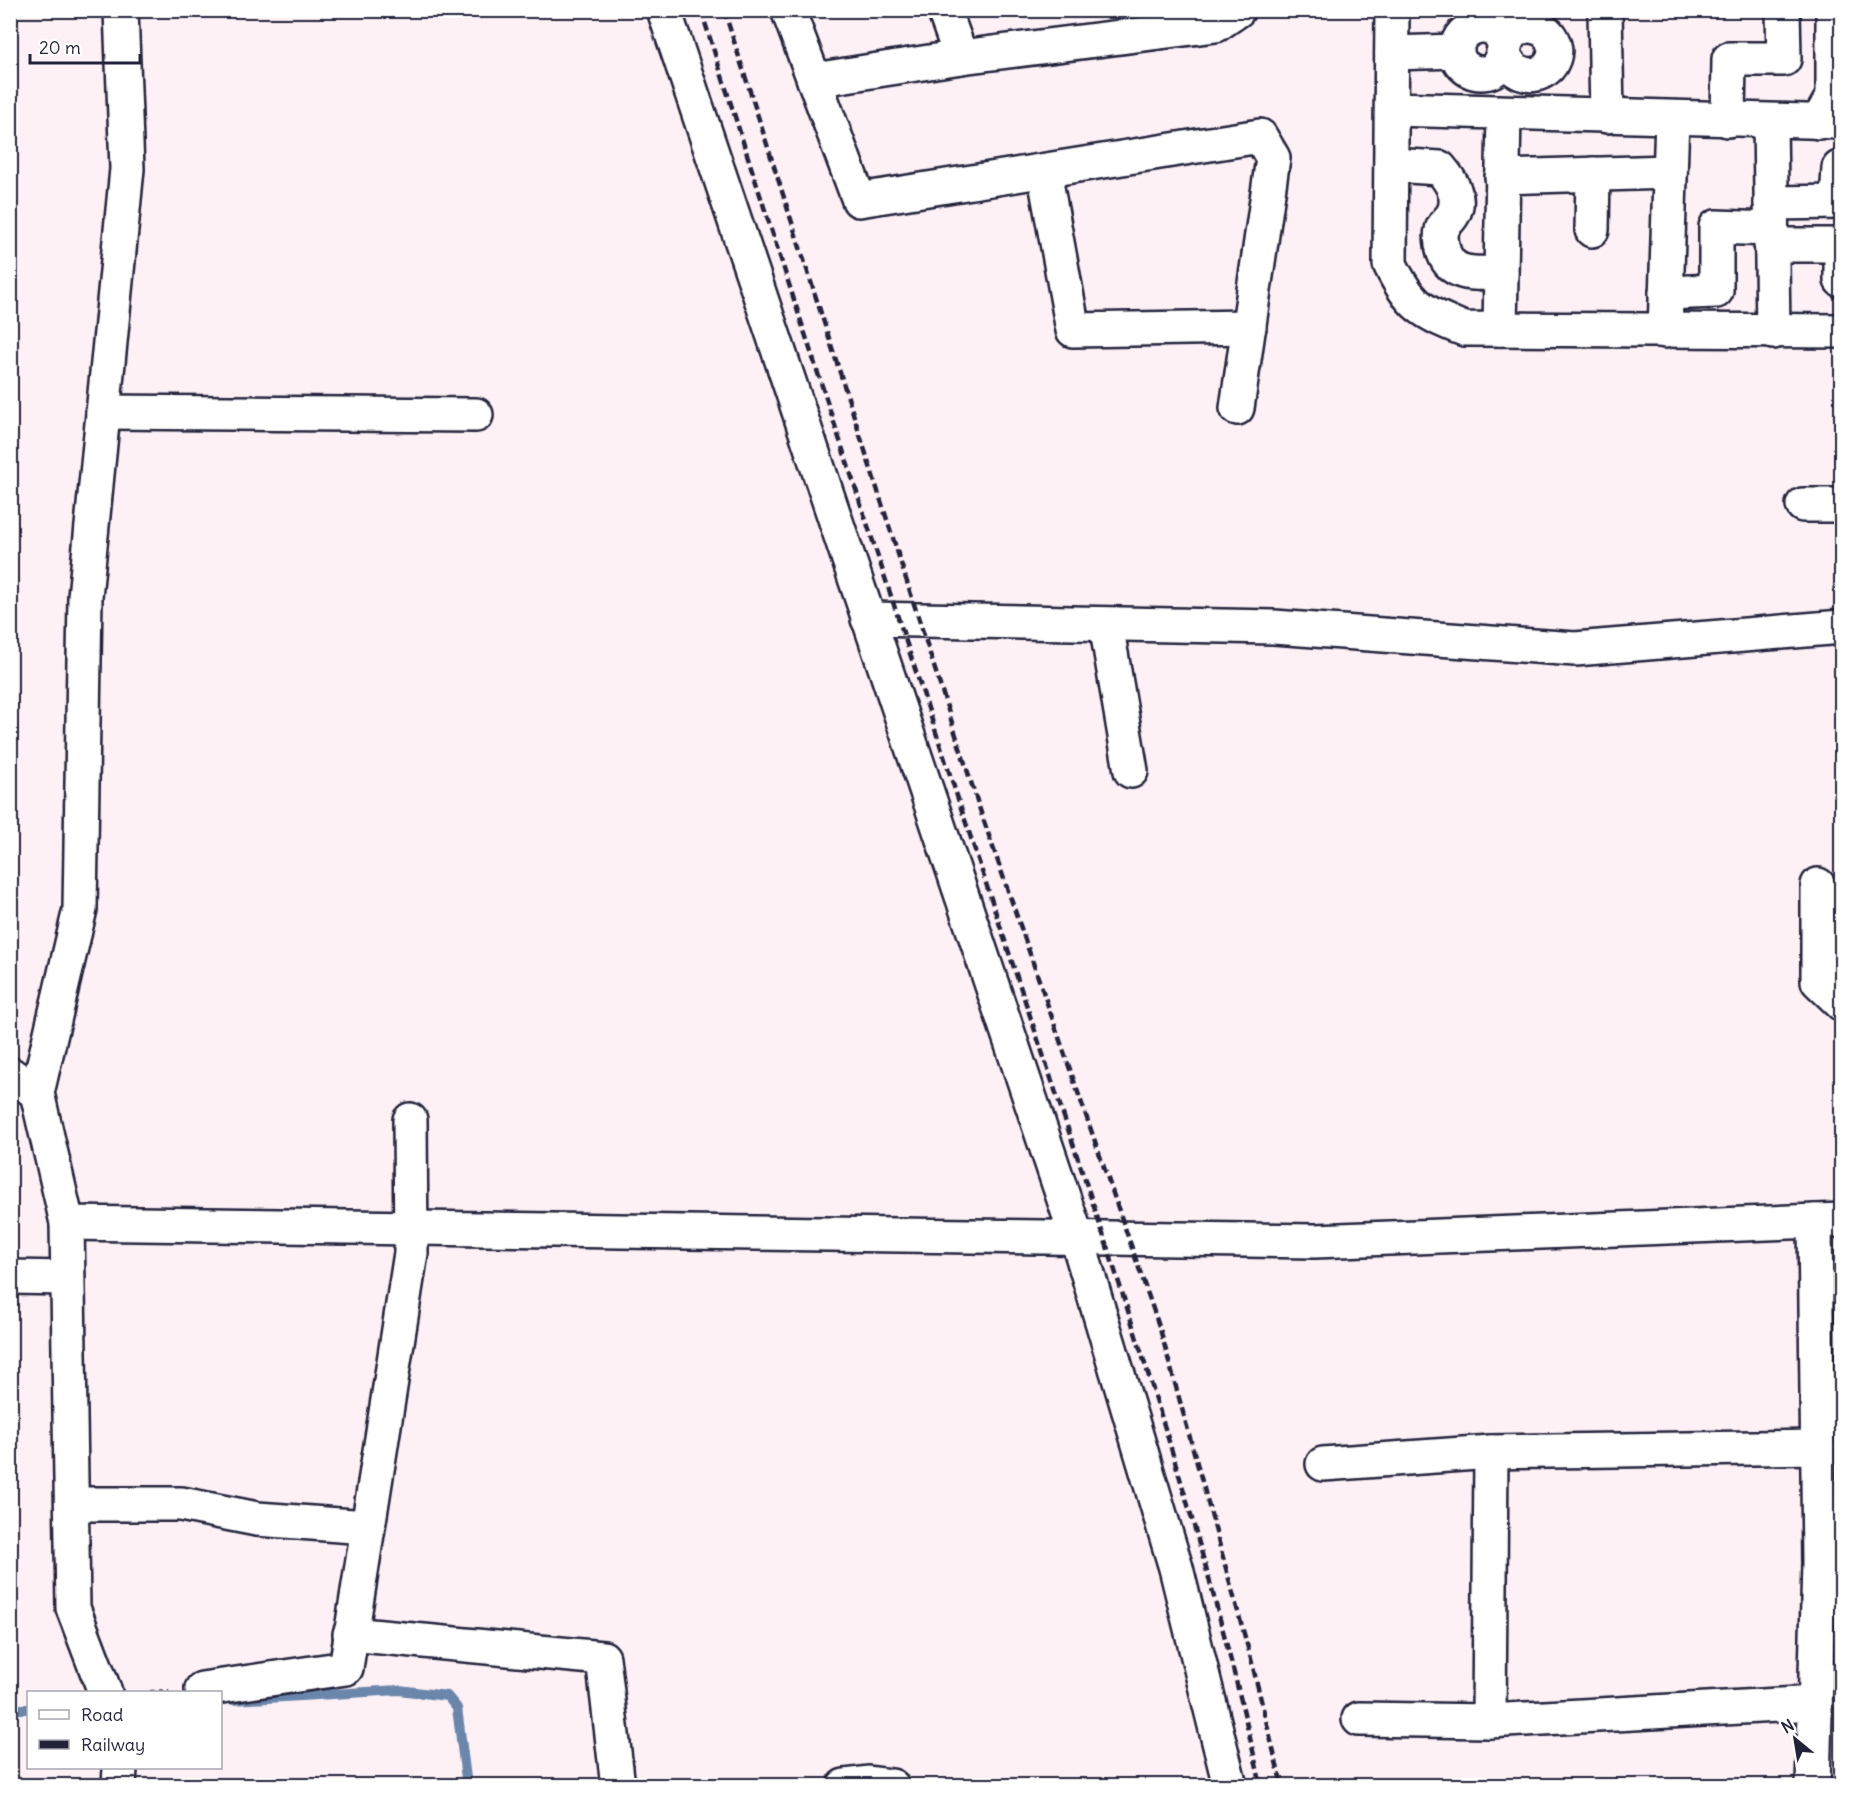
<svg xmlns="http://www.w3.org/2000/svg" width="1852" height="1796" viewBox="0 0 1852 1796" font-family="Delius,sans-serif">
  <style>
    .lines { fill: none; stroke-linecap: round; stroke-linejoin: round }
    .stream { stroke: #6a86ab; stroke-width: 10 }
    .minor-casing { stroke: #22223b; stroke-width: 38 }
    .path { stroke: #22223b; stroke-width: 4; stroke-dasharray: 4.5 4.5; stroke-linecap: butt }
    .minor { stroke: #fff; stroke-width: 33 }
    .rail { stroke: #22223b; stroke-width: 4.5; stroke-dasharray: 9 4.5; stroke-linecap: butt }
  </style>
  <rect width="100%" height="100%" fill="#fdf1f6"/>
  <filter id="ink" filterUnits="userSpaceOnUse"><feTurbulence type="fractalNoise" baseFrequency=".0167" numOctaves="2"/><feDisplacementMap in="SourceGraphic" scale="12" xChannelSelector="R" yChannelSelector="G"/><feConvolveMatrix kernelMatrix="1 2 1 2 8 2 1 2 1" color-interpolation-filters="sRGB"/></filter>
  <g filter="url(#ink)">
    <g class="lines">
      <g class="stream">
        <path d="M 233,1700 L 399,1690 L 447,1696 L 457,1708 L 467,1786"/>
        <path d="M 10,1709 L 28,1709"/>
      </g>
      <defs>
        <g id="minor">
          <path d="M 664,10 L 1077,1238 L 1176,1568 L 1230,1786"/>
          <path d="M 788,10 L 859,200 L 1260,136 L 1273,158 L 1237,408"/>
          <path d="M 944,10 L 961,57"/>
          <path d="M 1392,10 L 1390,264 C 1410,306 1422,312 1464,329 L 1842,331"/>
          <path d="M 1605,10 L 1607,116"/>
          <path d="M 1392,53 L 1457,51"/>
          <path d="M 1504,55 C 1523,94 1568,68 1551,38 C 1543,24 1522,22 1511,34 C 1499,48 1507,73 1481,73 C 1473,73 1466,69 1461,63 C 1441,33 1496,5 1505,48"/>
          <path d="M 814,80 L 961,57 L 1216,25 L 1238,10"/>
          <path d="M 1392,109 L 1842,122"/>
          <path d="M 1728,120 L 1729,59 L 1784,59 L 1783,10"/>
          <path d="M 1770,121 L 1773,332"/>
          <path d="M 1818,122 L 1833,96 L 1833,10"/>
          <path d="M 1392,165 L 1440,168 C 1451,181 1462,197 1453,214 C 1450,220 1443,224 1442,230 C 1440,237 1442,246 1444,253 C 1453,278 1479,273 1501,273"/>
          <path d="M 1044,171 L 1073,330 L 1249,327"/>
          <path d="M 1502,177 L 1670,172"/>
          <path d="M 1837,202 L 1839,168"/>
          <path d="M 1771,203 L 1842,202"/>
          <path d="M 1592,230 L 1593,174"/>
          <path d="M 1771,245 L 1842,245"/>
          <path d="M 1841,280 L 1841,245"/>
          <path d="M 1666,293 L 1716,291 L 1716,227 L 1771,229"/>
          <path d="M 1500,329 L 1504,113"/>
          <path d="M 1665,331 L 1672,118"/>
          <path d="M 103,412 L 476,415"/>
          <path d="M 1803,505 L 1842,505"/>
          <path d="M 868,619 L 1274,627 L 1575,649 L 1842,627"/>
          <path d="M 1106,624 L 1131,771"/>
          <path d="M 1818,885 L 1818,981 L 1842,1004"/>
          <path d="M 10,1074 L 37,1093"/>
          <path d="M 67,1223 L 1315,1241 L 1842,1220"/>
          <path d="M 10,1277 L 67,1278"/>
          <path d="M 1323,1464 L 1491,1452 L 1818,1447"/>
          <path d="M 72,1504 L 181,1504 L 257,1519 L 367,1527"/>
          <path d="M 350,1634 L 603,1658 L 618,1786"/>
          <path d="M 202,1689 L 346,1668 L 411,1253 L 410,1120"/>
          <path d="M 105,1692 L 73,1608 L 67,1223 L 37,1093 L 80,909 L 85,597 L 127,169 L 121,10"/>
          <path d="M 1359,1719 L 1489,1721 L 1815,1703"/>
          <path d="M 1489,1721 L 1491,1452"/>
          <path d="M 119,1786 L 120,1768"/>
          <path d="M 844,1786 L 868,1783 L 892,1786"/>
          <path d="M 1813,1786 L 1819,1563 L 1815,1221"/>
        </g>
      </defs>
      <use href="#minor" class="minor-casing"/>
      <path class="path" d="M 150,1692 L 169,1691"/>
      <use href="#minor" class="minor"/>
      <g class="rail">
        <path d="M 701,10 C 804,335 911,657 1018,980 C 1107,1246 1200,1512 1261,1786"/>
        <path d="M 724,10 L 978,804 L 1160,1329 L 1251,1659 L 1282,1786"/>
      </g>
    </g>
  </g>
  <rect width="1852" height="1796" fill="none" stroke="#fff" stroke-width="36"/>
  <rect x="18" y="18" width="1816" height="1760" fill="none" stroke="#22223b" stroke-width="2" filter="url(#ink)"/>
  <rect x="27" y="1691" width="195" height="78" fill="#ffffff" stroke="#a7a7b1" stroke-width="1.5"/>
  <rect x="39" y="1710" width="30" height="9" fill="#ffffff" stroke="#a7a7b1" stroke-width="1.5"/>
  <text x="81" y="1721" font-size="18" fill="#22223b">Road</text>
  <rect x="39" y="1740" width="30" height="9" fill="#22223b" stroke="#a7a7b1" stroke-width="1.5"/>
  <text x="81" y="1751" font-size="18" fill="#22223b">Railway</text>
  <g transform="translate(1795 1739) rotate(330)" stroke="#ffffff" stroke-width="4.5" paint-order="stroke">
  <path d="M0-4.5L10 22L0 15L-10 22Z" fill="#22223b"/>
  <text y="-9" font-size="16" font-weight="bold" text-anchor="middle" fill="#22223b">N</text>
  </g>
  <path d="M30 54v9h110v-9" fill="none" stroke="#22223b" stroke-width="3"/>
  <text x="39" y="54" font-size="18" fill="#22223b" stroke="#ffffff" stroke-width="4.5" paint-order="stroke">20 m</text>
</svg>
